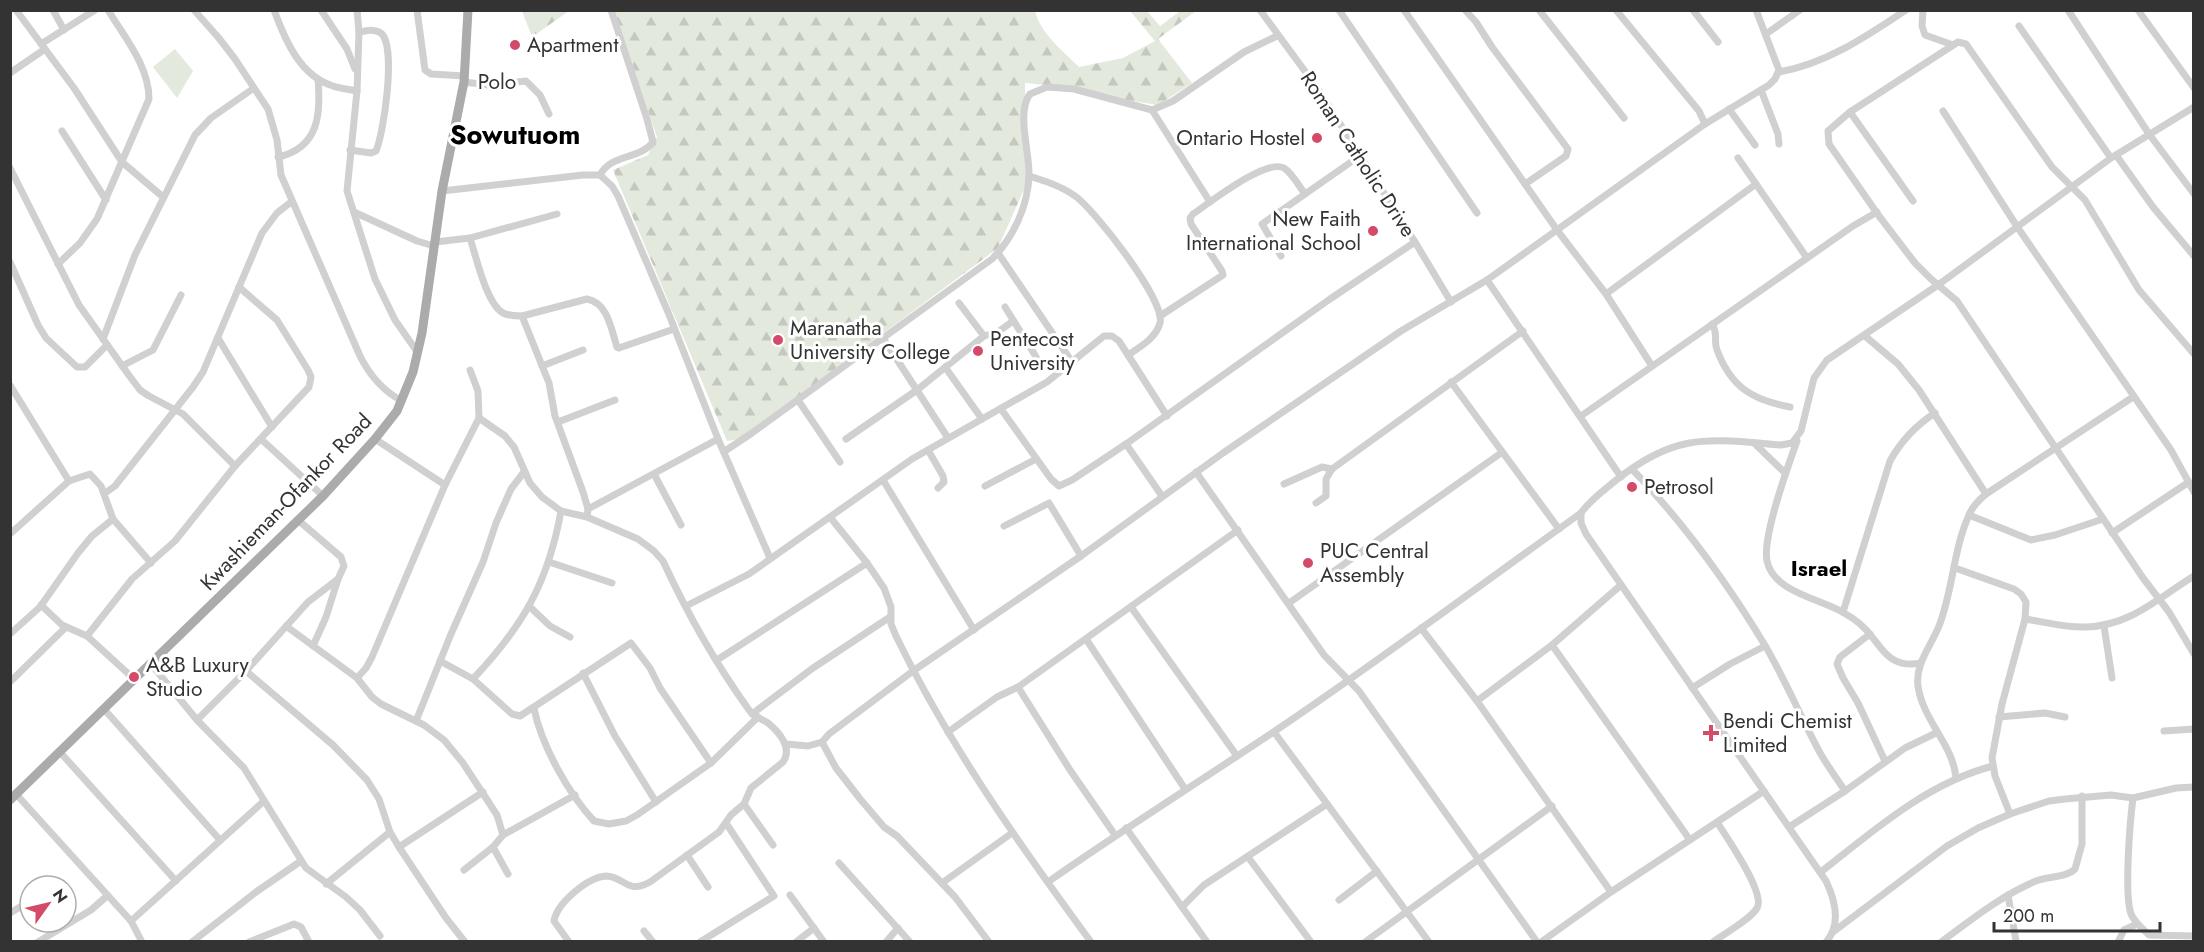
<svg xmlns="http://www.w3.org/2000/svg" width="2204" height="952" viewBox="0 0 2204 952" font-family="Jost,sans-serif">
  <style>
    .green { fill: #e4e9dd }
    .forest { fill: url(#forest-firs) }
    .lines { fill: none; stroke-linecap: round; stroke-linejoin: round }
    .minor { stroke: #d0d0d0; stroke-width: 7 }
    .major { stroke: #ababab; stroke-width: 9 }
    .poi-dot { fill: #d44b69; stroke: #fff; stroke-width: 2 }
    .labels { text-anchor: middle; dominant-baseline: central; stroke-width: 6; stroke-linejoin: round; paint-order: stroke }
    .poi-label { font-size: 21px; fill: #333; stroke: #fff; text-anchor: start }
    .street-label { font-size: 21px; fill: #333; stroke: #fff }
    .neighbourhood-label { font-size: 22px; font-weight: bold; fill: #000; stroke: #fff }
    .district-label { font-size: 27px; font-weight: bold; fill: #000; stroke: #fff }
  </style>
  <defs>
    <pattern id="forest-firs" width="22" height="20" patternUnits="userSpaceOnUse" patternTransform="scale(1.5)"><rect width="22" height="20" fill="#e4e9dd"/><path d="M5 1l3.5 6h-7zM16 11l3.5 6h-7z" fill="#c4c8be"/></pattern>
  </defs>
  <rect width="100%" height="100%" fill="#fff"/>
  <path class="green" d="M 175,49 L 193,71 L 177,98 L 153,67 Z"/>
  <g class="forest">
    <path d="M 522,11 L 569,11 L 532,37 Z"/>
    <path d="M 614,11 L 1035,11 C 1041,34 1062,50 1079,67 L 1123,58 L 1155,41 L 1130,11 L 1147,11 L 1160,26 L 1180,11 L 1196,11 L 1158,39 L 1192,83 L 1158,105 L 1113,98 L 1078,88 L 1025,83 L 1026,185 L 998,248 L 741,439 L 727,441 L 613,170 L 648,155 L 657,137 Z"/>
  </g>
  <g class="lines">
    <g class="minor">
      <path d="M 16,10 L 74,88 L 122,162 L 163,197"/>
      <path d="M 53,10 L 64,30"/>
      <path d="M 194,10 L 218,37 L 235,59 L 268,109 L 277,140 L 281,175 L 360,356 C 370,376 383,391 402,401"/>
      <path d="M 274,10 C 285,40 300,76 333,86 C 341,89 349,89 357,91"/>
      <path d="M 321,10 L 347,49 L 355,69"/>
      <path d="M 357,10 L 359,32 L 357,91 L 347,191 L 375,279 L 395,320 L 418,353"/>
      <path d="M 417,10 L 425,70 L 431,74 L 465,76"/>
      <path d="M 1260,10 L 1318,89 L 1415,242 L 1451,302"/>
      <path d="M 1339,10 L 1477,213"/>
      <path d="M 1404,10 L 1557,230 L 1606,294 L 1652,366"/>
      <path d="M 1465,10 L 1476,22 L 1492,47 L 1568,149 L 1566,156 L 1525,184"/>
      <path d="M 1539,10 L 1624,118"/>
      <path d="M 1616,10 L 1699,111 L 1705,124"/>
      <path d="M 1693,10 L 1718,42"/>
      <path d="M 1923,10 L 1922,26 L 1925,35 L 1953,45"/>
      <path d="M 2068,10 L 2149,134 L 2194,194"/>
      <path d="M 2138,10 L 2194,88"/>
      <path d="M 2019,26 L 2111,158"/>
      <path d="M 1766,34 L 1800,10"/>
      <path d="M 41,44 L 95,10"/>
      <path d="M 1779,72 C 1826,64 1867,36 1906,10"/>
      <path d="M 10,73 L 45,49"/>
      <path d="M 464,82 L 488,85 L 526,81 L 540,95 L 549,114"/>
      <path d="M 1761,90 L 1778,134 L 1779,144"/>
      <path d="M 1729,109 L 1755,145"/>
      <path d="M 1152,110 L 1210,202"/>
      <path d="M 1943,111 L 2018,228 L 2171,450 L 2194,492"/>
      <path d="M 1850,112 L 1913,201"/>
      <path d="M 62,131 L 106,200"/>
      <path d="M 350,150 L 371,153 L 376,151 C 384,132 396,49 382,34 C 376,28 366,31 359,32"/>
      <path d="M 2116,155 L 2153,207 L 2194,256"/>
      <path d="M 278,157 C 319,148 321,114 318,79"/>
      <path d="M 1738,158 L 1756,184"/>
      <path d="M 10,168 L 79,305 L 128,374 L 140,390 L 149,396 L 183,414 L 235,466"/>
      <path d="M 600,175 C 612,153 640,160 653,142 L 647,119 L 611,10"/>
      <path d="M 1029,176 C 1045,181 1061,186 1075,196 C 1094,209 1166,301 1160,323 C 1156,338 1140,347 1128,355"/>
      <path d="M 442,191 L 583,175 L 600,175 L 612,186 L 618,196 L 668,312 L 718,439 L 770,558"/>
      <path d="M 354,212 L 417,241 L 434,246"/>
      <path d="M 470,238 C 476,256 486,303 503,313 C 509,316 516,316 522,316 L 587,299 C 608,303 611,329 617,347 L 619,348 L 674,329"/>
      <path d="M 435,242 L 470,238 L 557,214"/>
      <path d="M 998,253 L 1072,362"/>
      <path d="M 1281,256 L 1262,224 L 1361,155"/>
      <path d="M 10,262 L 38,325 L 46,338 L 77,367 L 85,367 L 107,345"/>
      <path d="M 58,264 L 80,243 L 97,219 L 149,99 C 149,66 125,38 108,10"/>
      <path d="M 1487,280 L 1621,477"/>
      <path d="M 1606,294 L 1756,184 L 1807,258"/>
      <path d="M 959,303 L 984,336"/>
      <path d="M 1005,307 L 1038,360"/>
      <path d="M 522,316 L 549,383 L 555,416 L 583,492 L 588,509 L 587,517"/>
      <path d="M 1160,316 L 1223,275 L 1222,271 L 1191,224 L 1190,218 L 1193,214 C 1208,204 1266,158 1284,168 C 1292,173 1299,186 1305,194"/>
      <path d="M 1712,324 C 1719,335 1713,340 1717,350 C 1731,387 1752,400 1790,407"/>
      <path d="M 1865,336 L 1898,364 L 1919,390 L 1986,494"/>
      <path d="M 218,338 L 272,427"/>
      <path d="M 883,338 L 948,438"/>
      <path d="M 103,339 L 135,255 L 195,135 L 211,118 L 254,88"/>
      <path d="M 2194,354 L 2139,290 L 2085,200 L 2052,167 L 1966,44 L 1958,42 L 1850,112 L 1828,131 L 1829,144 L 1879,216 L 1915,263 L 1931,279 L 1957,301 L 2143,578 L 2169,612 L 2194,654"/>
      <path d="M 122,366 L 153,350 L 181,295"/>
      <path d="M 542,366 L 583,350"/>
      <path d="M 945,367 L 982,419"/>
      <path d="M 1451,382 L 1559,529"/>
      <path d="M 10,385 L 69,481"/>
      <path d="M 798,400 L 840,462"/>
      <path d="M 1001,409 L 1051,479 L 1059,486 L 1072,480 L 1126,444 L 1330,299 L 1415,242"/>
      <path d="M 1581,416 L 1853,226 L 1877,212"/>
      <path d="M 479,418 L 505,436 L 514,447 L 530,483 L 542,497 L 561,511 L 587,517 L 638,539 L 654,551 L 663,561 C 687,613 716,664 749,710 C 754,717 762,719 768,723 C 779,732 793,748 783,762 L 751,788 L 744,804 L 731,815 L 719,832 L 650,882 C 627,895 624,876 606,876 C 588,877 557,903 554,921 L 569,942"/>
      <path d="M 558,422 L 615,400"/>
      <path d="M 261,439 L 323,496"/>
      <path d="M 375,439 L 445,485"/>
      <path d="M 846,439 L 917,390 L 984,336 L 998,332 L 1013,321"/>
      <path d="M 1797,441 C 1788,466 1762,537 1767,561 C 1774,593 1820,598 1844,613 C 1855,619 1865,627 1872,637 C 1879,645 1884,655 1894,660 C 1903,665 1911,665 1921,663"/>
      <path d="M 1754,443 L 1785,473"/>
      <path d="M 1126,444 L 1162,496"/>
      <path d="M 928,450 L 943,476 L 944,482 L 938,488"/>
      <path d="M 725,451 L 752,433 L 992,259 C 1013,238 1028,206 1029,176 C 1030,153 1016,112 1030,94 L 1047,87 L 1074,89 L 1152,110 L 1173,101 L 1244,52 L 1277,36"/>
      <path d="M 1632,469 C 1683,522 1728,584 1766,647 C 1785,680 1800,715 1818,749 C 1825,763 1836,777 1845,791"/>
      <path d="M 1196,472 L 1324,655 L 1359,691 L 1537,942"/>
      <path d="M 654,474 L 681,525"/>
      <path d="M 883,480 L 974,630"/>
      <path d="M 1284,484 L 1322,467 L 1332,469"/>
      <path d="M 985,486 L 1036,459"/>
      <path d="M 105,493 L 115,486 L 193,387 L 203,372 L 262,233 L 277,213 L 291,202"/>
      <path d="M 1316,503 L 1326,496 L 1326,479 L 1332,469 L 1523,331"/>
      <path d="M 588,509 L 718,439"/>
      <path d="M 1581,513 L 1581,523 L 1586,534 L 1826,881 C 1835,900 1842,924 1826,942"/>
      <path d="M 1969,515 L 2031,540 L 2055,535 L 2103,519"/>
      <path d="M 830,517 L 867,563 L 884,588 L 891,607 L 891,624 L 896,636 C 949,745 1019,844 1091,942"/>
      <path d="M 1004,526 L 1049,503 L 1081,556"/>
      <path d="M 2112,533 L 2189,482"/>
      <path d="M 10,534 L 69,481 L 90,474 L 101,486 L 113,519 L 151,563"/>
      <path d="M 549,562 L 612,583"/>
      <path d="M 1955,568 L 2014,589 L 2021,594 L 2026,602 L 2025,619 L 2002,704 L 1992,758 L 1995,776 L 2010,814"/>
      <path d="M 1289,603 L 1501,453"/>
      <path d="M 41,605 L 62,625 L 87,636 L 134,679"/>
      <path d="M 529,606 L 550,626 L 570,637"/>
      <path d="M 686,606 L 749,574 L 912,459 L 1047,382 L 1104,336 L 1112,336 L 1119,341 L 1167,416"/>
      <path d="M 1131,607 L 1237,756"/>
      <path d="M 1843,612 L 1890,461 C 1901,441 1915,426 1935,413"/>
      <path d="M 2025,619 C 2045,622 2066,628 2086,627 C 2130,626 2158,598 2194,576"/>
      <path d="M 286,626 L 357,678 L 372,697 L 381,704 L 424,725 L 444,740 L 463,763 L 497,815 L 503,835 L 493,847 L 508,874"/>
      <path d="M 2104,626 L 2112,678"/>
      <path d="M 1421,628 L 1477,701 L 1611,892"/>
      <path d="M 10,634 L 40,607 L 78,553 L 92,536 L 113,519"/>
      <path d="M 1870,634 L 1840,657 L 1837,664 L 1843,678 L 1858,703 L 1885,761"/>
      <path d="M 87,636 L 132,579 L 175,541 L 235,466 L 309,387 L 311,377 L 308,370 L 277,320 L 239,287"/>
      <path d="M 1086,639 L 1185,789"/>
      <path d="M 1552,645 L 1690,840"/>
      <path d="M 313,646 L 326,617 L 338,579"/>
      <path d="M 717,660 L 867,563"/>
      <path d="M 440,661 L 473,679 L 512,714 L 520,716 L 631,643 L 650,668 L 660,688 L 711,763"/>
      <path d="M 151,664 L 197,720 L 244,768 L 306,868 L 346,897 L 360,910 L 380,936"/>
      <path d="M 246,671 L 333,745 L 367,780 L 379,799 L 390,832 L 399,847 L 446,918 L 465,942"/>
      <path d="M 583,673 L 615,736 L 656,802"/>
      <path d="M 357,678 L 366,668 L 372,657 L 445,485 L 479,418 L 478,391 L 470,370"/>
      <path d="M 473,679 C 523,626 548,583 561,511"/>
      <path d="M 10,682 L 66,627"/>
      <path d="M 1692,688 L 1730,664 L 1765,646"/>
      <path d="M 1477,701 L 1552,645 L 1621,585"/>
      <path d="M 104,709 L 220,840"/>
      <path d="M 534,709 C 542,746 568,793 594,821 L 609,824 L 626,821 L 637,815 L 711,763 L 758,717"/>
      <path d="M 752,714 L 813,668 L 890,617"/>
      <path d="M 1999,717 L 2045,713 L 2065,717"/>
      <path d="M 197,720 L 246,671 L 308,602 L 338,579 L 344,566 L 341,557 L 298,520"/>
      <path d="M 416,721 L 451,634 L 483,562 L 496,523 L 511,489 L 524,472"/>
      <path d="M 2164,731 L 2194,729"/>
      <path d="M 948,732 L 997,697 L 1018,687"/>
      <path d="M 1274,732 L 1429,942"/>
      <path d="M 786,744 L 808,746 L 822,742"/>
      <path d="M 59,751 L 176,881"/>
      <path d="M 1956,778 C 1953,744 1923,721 1918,686 C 1915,664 1931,646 1939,626 C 1953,591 1953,550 1969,515 C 1972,507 1979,500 1986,494 L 2133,397"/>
      <path d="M 16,794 L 131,921 L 142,942"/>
      <path d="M 2133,798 C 2130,821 2124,894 2131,914 C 2135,923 2143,929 2149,935 L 2194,936"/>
      <path d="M 744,804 L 773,845"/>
      <path d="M 1789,827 L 1845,791 L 1905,748 L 1936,733"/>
      <path d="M 1126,828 L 1182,907"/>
      <path d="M 503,835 L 575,795"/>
      <path d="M 1115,835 L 1070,770 L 1018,687 L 1238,530"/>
      <path d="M 399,847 L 483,792"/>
      <path d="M 687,855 L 708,887"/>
      <path d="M 1248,857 L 1311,942"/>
      <path d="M 839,863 L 910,942"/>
      <path d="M 464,870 L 493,847"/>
      <path d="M 1821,872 C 1873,831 1927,783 1993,766"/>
      <path d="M 1048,882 C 1122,830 1199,782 1275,731 C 1379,661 1479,586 1581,513 C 1590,500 1603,491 1615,481 C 1676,432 1708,439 1781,445 L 1792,443 L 1801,431 L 1814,378 L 1827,360 L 1938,285 L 2111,158 L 2194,107"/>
      <path d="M 942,883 L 1012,833"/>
      <path d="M 326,884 L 390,832"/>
      <path d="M 790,895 L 824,942"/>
      <path d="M 2008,895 L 2016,941"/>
      <path d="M 1339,900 L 1377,871"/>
      <path d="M 10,913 L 30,901"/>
      <path d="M 131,921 L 264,801"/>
      <path d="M 644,931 L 653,942"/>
      <path d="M 1833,932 L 1947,846 L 1978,828 L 2010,814 L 2049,801 L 2065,799 L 2111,795 L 2133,798 L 2176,788 L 2194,787"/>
      <path d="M 38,942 L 91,910 L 107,896"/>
      <path d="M 192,942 L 256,892 L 301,861"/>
      <path d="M 249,942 L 294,924 L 301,927 L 309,942"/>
      <path d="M 700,942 L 774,896 L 726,823"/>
      <path d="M 796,942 L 814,928"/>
      <path d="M 886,942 L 898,928"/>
      <path d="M 989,942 L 955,897 L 897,836 L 884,827 L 861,800 L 836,768 L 822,742 L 829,734 L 913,671 L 1081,556 L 1223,453 L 1401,331 L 1487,280 L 1705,124 L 1769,85 L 1775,79 L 1779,70 L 1756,10"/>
      <path d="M 1207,942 L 1182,907 L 1204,885 L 1327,804"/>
      <path d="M 1365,942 L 1552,806"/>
      <path d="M 1541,942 L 1611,892 L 1764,791"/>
      <path d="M 1713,942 C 1724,934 1751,919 1757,908 C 1766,893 1727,838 1717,822"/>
      <path d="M 1941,942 C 1971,920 2002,895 2036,881 C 2048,876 2066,878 2075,869 L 2082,844 L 2082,796"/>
      <path d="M 2118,942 L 2124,930 L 2137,924"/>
    </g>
    <path class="major" d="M 10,800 L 323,496 L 375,439 L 397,411 L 413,372 L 422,333 L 442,191 L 464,82 L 468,10"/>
  </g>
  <g class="poi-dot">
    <circle cx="515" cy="45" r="6"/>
    <circle cx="1317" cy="138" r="6"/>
    <circle cx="1373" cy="231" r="6"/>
    <circle cx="778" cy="340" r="6"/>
    <circle cx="978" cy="351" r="6"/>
    <circle cx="1632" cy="487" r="6"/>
    <circle cx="1308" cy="563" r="6"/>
    <circle cx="134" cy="677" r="6"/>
    <path d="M1708 724h6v6h6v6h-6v6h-6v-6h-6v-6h6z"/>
  </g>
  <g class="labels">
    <g class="poi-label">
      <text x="527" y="45">Apartment</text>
      <text x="1305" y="138" text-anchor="end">Ontario Hostel</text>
      <text x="1361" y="219" text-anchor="end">New Faith<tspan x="1361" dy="24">International School</tspan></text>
      <text x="790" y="328">Maranatha<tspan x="790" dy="24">University College</tspan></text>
      <text x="990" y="339">Pentecost<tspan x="990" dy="24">University</tspan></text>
      <text x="1644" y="487">Petrosol</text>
      <text x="1320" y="551">PUC Central<tspan x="1320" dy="24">Assembly</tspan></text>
      <text x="146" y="665">A&amp;B Luxury<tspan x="146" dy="24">Studio</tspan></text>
      <text x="1723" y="721">Bendi Chemist<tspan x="1723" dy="24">Limited</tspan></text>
    </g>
    <g class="street-label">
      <text x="497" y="82">Polo</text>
      <text transform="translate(1358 154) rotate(57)">Roman Catholic Drive</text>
      <text transform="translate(286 502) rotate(-46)">Kwashieman-Ofankor Road</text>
    </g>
    <g class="neighbourhood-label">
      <text x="1819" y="568">Israel</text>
    </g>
    <g class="district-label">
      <text x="515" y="134">Sowutuom</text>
    </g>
  </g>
  <rect width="2204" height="952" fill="none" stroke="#333333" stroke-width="24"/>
  <g transform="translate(48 904) rotate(56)"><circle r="28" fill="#ffffff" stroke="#adadad" stroke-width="1.5"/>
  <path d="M0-4.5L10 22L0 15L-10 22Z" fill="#d44b69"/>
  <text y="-9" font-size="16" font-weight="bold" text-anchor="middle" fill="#333333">N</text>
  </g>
  <path d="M1994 922v9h166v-9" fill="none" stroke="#333333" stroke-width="3"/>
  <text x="2003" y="922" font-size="18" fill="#333333" stroke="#ffffff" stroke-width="4.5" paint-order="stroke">200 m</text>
</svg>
